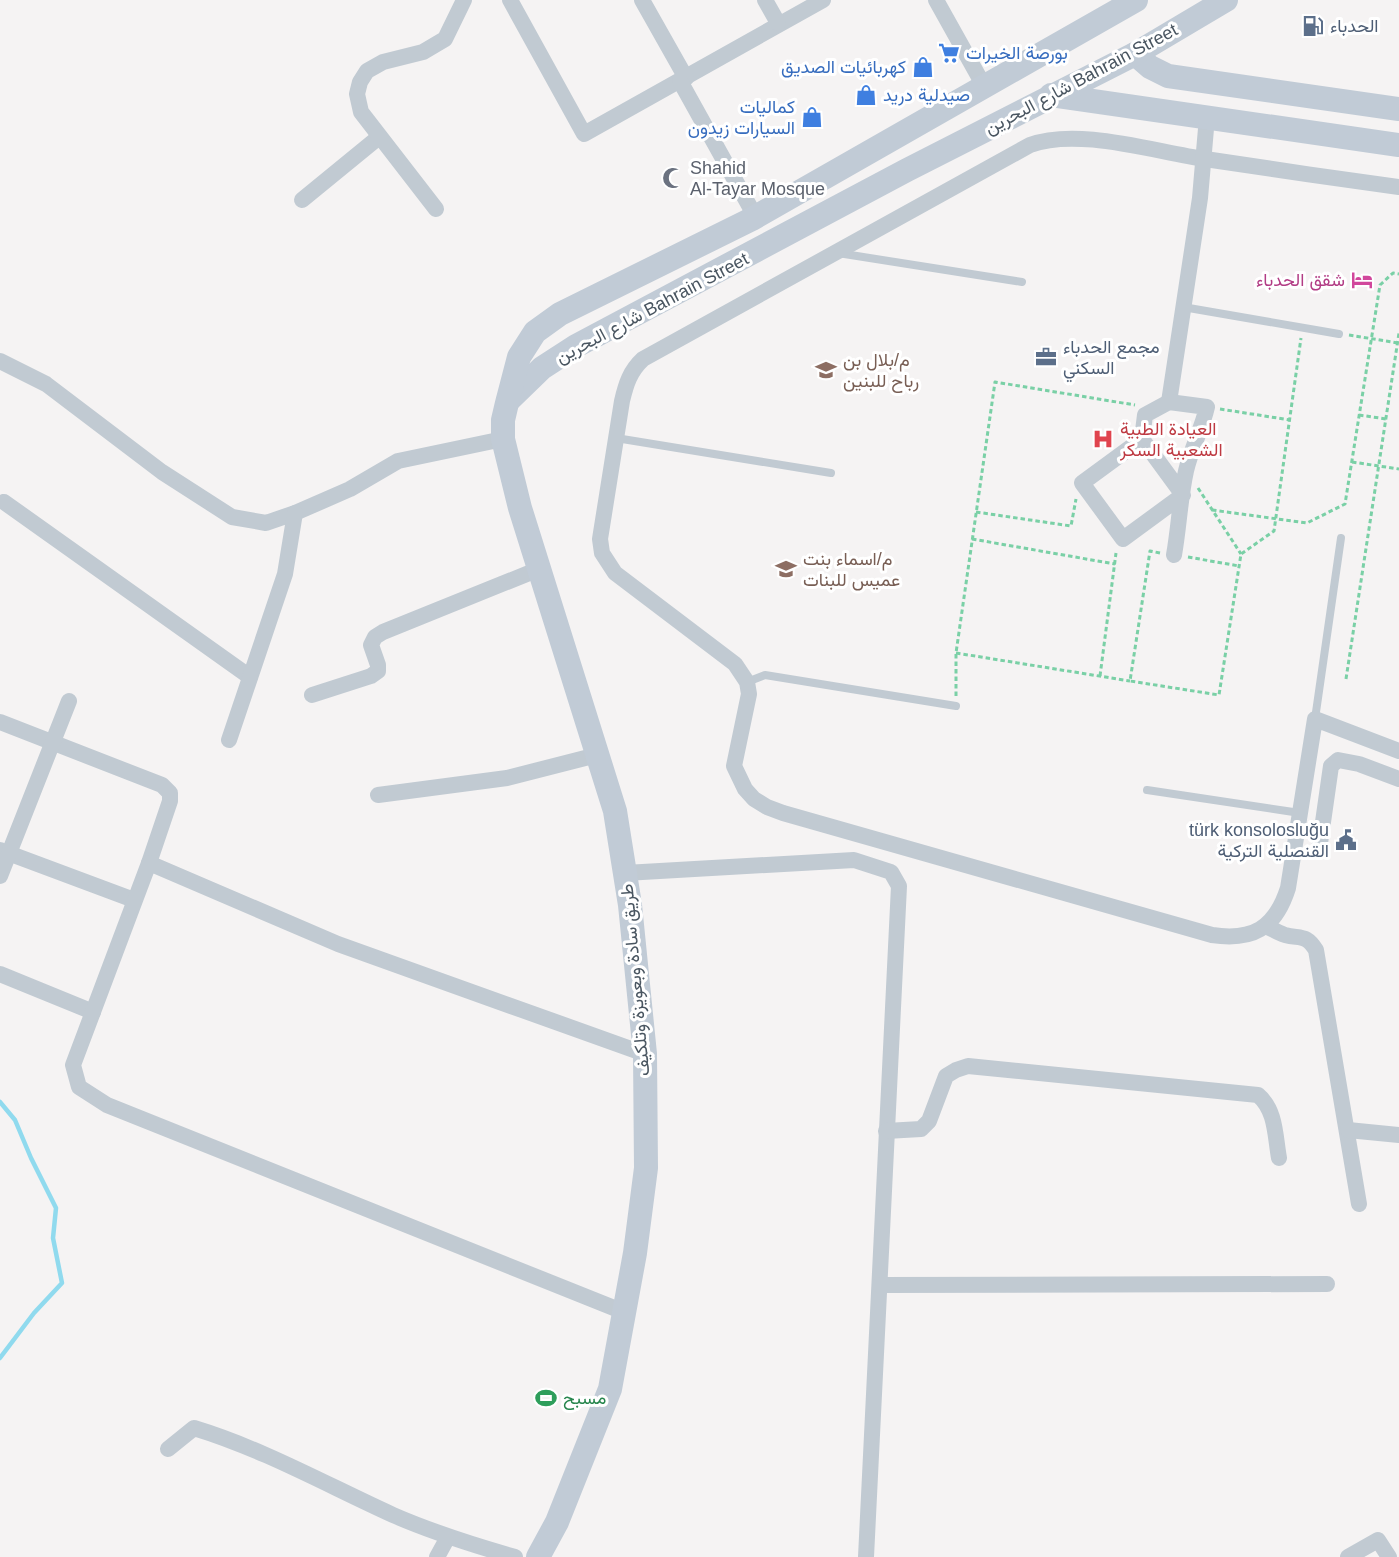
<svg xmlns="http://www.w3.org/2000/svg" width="1399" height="1557" viewBox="0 0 1399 1557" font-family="Helvetica,Vazirmatn,sans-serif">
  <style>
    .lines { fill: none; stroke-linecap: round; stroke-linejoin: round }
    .stream { stroke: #90daee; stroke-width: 4.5 }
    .path { stroke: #7ad0a6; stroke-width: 3; stroke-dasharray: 4.5 3; stroke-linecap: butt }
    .service { stroke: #c1cad2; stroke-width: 8 }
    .minor { stroke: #c1cad2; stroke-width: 16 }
    .secondary { stroke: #c1cbd6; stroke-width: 24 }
    .labels { text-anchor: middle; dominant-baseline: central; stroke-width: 6; stroke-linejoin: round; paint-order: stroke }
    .service-label { font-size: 18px; fill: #4e5e75; stroke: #fff; text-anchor: start }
    .shop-label { font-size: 18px; fill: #366cbe; stroke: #fff; text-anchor: start }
    .street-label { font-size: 18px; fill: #4a5661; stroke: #fff }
    .worship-label { font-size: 18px; fill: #5b616d; stroke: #fff; text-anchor: start }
    .hotel-label { font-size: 18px; fill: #b23c85; stroke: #fff; text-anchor: end }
    .education-label { font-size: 18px; fill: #785e54; stroke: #fff; text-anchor: start }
    .health-label { font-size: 18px; fill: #be3a42; stroke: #fff; text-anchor: start }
    .leisure-label { font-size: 18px; fill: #27864d; stroke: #fff; text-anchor: start }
  </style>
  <rect width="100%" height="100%" fill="#f5f3f3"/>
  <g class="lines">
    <path class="stream" d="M 0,1102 L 15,1120 L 31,1158 L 56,1208 L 53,1238 L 62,1283 L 34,1313 L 0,1358"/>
    <g class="path">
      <path d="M 1349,335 L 1398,343"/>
      <path d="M 1220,409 L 1290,420"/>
      <path d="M 1359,415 L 1386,419"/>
      <path d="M 1352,462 L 1399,469"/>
      <path d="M 1198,488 L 1241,554"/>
      <path d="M 1212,510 L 1307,523 L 1345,504 L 1380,285 L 1393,273 L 1399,274"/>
      <path d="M 976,512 L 1071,526 L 1076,499"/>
      <path d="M 972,539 L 1115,564"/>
      <path d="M 1160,553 L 1150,551 L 1130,681 L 1219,695 L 1241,554 L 1274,531 L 1301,338"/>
      <path d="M 1188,557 L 1239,566"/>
      <path d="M 956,653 L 1130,681"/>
      <path d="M 1100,676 L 1116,553"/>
      <path d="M 1346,679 L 1399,333"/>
      <path d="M 956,696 L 956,653 L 995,382 L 1135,405"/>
    </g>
    <g class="service">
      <path d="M 838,253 L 1022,282"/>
      <path d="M 1183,307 L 1339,334"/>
      <path d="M 616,438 L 831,473"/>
      <path d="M 747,682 L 765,675 L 956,706"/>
      <path d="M 1315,719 L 1341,538"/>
      <path d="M 1147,790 L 1300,813"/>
    </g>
    <g class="minor">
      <path d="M 510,0 L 584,134 L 823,0"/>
      <path d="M 642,0 L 686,78"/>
      <path d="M 765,0 L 778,23"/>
      <path d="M 936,0 L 984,86"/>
      <path d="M 680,81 L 750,207 L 752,219"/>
      <path d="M 1399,187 C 1334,178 1270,169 1205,159 C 1155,152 1078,127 1030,145 L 643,359 C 630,371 626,384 622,401 L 600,539 L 602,553 L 615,573 L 735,664 L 747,682 L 749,694 L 734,766 L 745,789 L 754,799 L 767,807 L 783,813 L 1212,935 C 1252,941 1275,929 1288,888 L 1315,719 L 1399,751"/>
      <path d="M 302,200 L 379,137"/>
      <path d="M 436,209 L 361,112 L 357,94 L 360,82 L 367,71 L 383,62 L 423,52 L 445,39 L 464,0"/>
      <path d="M 0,361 L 46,384 L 162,472 L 232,517 L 266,523 L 295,513 L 350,489 L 398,461 L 503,439"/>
      <path d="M 1169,402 L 1200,198 L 1207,117"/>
      <path d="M 1142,439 L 1082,483 L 1123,539 L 1183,495 L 1142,439 L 1145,415 L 1169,402 L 1207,407 C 1202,429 1191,449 1186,471 C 1180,498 1179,527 1174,555"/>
      <path d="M 4,502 L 250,677"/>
      <path d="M 312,695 L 371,676 L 378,671 L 378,665 L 371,645 L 375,637 L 383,632 L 539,569"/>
      <path d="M 0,722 L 162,785 L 170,793 L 170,801 L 149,863"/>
      <path d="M 229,740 L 285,574 L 295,513"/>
      <path d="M 378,795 L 507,778 L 597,755"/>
      <path d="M 0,850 L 134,900"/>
      <path d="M 1319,850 L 1331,766 L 1338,760 L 1359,764 L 1399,779"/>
      <path d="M 625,873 L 854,860 L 891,872 L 899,886 C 886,1109 879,1333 866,1557"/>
      <path d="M 0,876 L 69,701"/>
      <path d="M 1266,926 C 1272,929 1279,933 1285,935 C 1301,939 1306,934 1316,950 L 1359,1204"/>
      <path d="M 0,974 L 93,1012"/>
      <path d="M 1348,1130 L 1399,1135"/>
      <path d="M 886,1131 L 921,1129 L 929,1121 L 946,1076 L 956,1070 L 968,1066 L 1258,1095 C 1276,1110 1275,1136 1279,1158"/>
      <path d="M 880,1285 L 1327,1284"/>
      <path d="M 624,1312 L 107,1105 L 79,1087 L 73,1065 L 149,863 L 338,944 L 645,1054"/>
      <path d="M 168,1449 L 194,1428 C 263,1449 327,1485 393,1515 C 432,1532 473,1545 515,1557"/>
      <path d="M 437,1557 L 448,1537"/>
      <path d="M 1348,1557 L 1378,1540 L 1389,1557"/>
    </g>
    <g class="secondary">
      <path d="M 1135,54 L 1150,67 L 1168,76 L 1399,109"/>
      <path d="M 1051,95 L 1399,145"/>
      <path d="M 508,401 L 542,368 L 576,346 L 907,170 L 1135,54 L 1226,0"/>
      <path d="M 538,1557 L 557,1522 L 610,1389 L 635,1253 L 646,1168 L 645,1054 L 630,905 L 615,811 L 520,508 L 503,439 L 503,420 L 507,403 L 519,357 L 535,332 L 560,314 L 752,219 L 1136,0"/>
    </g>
  </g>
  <defs>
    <symbol id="fuel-bare" viewBox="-9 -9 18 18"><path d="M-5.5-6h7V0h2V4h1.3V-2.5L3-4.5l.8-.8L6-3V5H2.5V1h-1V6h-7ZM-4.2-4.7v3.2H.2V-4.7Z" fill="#5c6f8a" stroke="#fff" stroke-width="2.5" paint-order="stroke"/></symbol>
    <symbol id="supermarket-bare" viewBox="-9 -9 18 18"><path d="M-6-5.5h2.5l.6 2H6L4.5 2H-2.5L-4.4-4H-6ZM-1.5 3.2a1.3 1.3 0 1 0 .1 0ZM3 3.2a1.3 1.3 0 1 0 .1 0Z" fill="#3f7fe0" stroke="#fff" stroke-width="2.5" paint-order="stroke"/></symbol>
    <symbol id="shop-bare" viewBox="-9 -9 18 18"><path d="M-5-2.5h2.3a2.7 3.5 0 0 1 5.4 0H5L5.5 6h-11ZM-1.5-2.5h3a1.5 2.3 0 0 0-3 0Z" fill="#3f7fe0" stroke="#fff" stroke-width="2.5" paint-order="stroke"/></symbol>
    <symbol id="mosque-bare" viewBox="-9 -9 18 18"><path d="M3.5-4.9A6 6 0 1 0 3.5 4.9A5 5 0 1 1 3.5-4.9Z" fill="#6b7280" stroke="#fff" stroke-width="2.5" paint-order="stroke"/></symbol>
    <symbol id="hotel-bare" viewBox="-9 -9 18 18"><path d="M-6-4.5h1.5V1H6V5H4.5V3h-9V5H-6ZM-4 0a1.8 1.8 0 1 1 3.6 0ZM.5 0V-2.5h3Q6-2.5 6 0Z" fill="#d1479c" stroke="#fff" stroke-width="2.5" paint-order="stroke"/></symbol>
    <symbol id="office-bare" viewBox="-9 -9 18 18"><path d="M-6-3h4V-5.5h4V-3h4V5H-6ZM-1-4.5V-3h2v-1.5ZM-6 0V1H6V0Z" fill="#5c6f8a" stroke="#fff" stroke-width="2.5" paint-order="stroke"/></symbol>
    <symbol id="school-bare" viewBox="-9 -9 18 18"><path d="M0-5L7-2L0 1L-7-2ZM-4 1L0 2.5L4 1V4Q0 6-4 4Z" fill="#8d6e63" stroke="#fff" stroke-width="2.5" paint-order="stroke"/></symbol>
    <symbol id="hospital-bare" viewBox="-9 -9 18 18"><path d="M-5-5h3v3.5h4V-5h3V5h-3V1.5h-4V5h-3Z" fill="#e0444e" stroke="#fff" stroke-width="2.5" paint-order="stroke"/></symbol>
    <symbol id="civic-bare" viewBox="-9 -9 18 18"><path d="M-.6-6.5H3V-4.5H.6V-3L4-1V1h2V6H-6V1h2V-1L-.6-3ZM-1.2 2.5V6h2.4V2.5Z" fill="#5c6f8a" stroke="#fff" stroke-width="2.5" paint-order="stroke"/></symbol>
    <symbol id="stadium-bare" viewBox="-9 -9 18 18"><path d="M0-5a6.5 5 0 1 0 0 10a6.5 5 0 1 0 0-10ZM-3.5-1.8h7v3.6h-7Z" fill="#2e9e5b" stroke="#fff" stroke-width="2.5" paint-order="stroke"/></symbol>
  </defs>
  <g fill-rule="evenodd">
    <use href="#fuel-bare" x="1298" y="11" width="30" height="30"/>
    <use href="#supermarket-bare" x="934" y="38" width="30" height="30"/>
    <use href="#shop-bare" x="908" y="52" width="30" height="30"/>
    <use href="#shop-bare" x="851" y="80" width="30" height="30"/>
    <use href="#shop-bare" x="797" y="102" width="30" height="30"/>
    <use href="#mosque-bare" x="658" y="163" width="30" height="30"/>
    <use href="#hotel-bare" x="1347" y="265" width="30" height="30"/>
    <use href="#office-bare" x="1031" y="342" width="30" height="30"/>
    <use href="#school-bare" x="811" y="355" width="30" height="30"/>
    <use href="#hospital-bare" x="1088" y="424" width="30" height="30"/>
    <use href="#school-bare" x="771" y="554" width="30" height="30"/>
    <use href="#civic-bare" x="1331" y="825" width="30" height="30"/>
    <use href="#stadium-bare" x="531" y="1383" width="30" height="30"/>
  </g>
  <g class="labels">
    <g class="service-label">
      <text x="1330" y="26">الحدباء</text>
      <text x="1063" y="347">مجمع الحدباء<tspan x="1063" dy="21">السكني</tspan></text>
      <text x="1329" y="830" text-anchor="end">türk konsolosluğu<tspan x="1329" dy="21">القنصلية التركية</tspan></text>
    </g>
    <g class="shop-label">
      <text x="966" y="53">بورصة الخيرات</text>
      <text x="906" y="67" text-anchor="end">كهربائيات الصديق</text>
      <text x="883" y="95">صيدلية دريد</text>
      <text x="795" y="107" text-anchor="end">كماليات<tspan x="795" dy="21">السيارات زيدون</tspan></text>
    </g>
    <g class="street-label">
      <text transform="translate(1081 79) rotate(-28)">شارع البحرين Bahrain Street</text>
      <text transform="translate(652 308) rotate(-28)">شارع البحرين Bahrain Street</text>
      <text transform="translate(635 980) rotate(-95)">طريق سادة وبعويزة وتلكيف</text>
    </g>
    <g class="worship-label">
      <text x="690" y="168">Shahid<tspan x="690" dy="21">Al-Tayar Mosque</tspan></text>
    </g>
    <g class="hotel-label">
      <text x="1345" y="280">شقق الحدباء</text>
    </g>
    <g class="education-label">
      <text x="843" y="360">م/بلال بن<tspan x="843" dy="21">رباح للبنين</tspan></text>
      <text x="803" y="559">م/اسماء بنت<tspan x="803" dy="21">عميس للبنات</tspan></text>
    </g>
    <g class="health-label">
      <text x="1120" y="429">العيادة الطبية<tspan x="1120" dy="21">الشعبية السكر</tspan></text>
    </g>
    <g class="leisure-label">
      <text x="563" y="1398">مسبح</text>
    </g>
  </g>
</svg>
